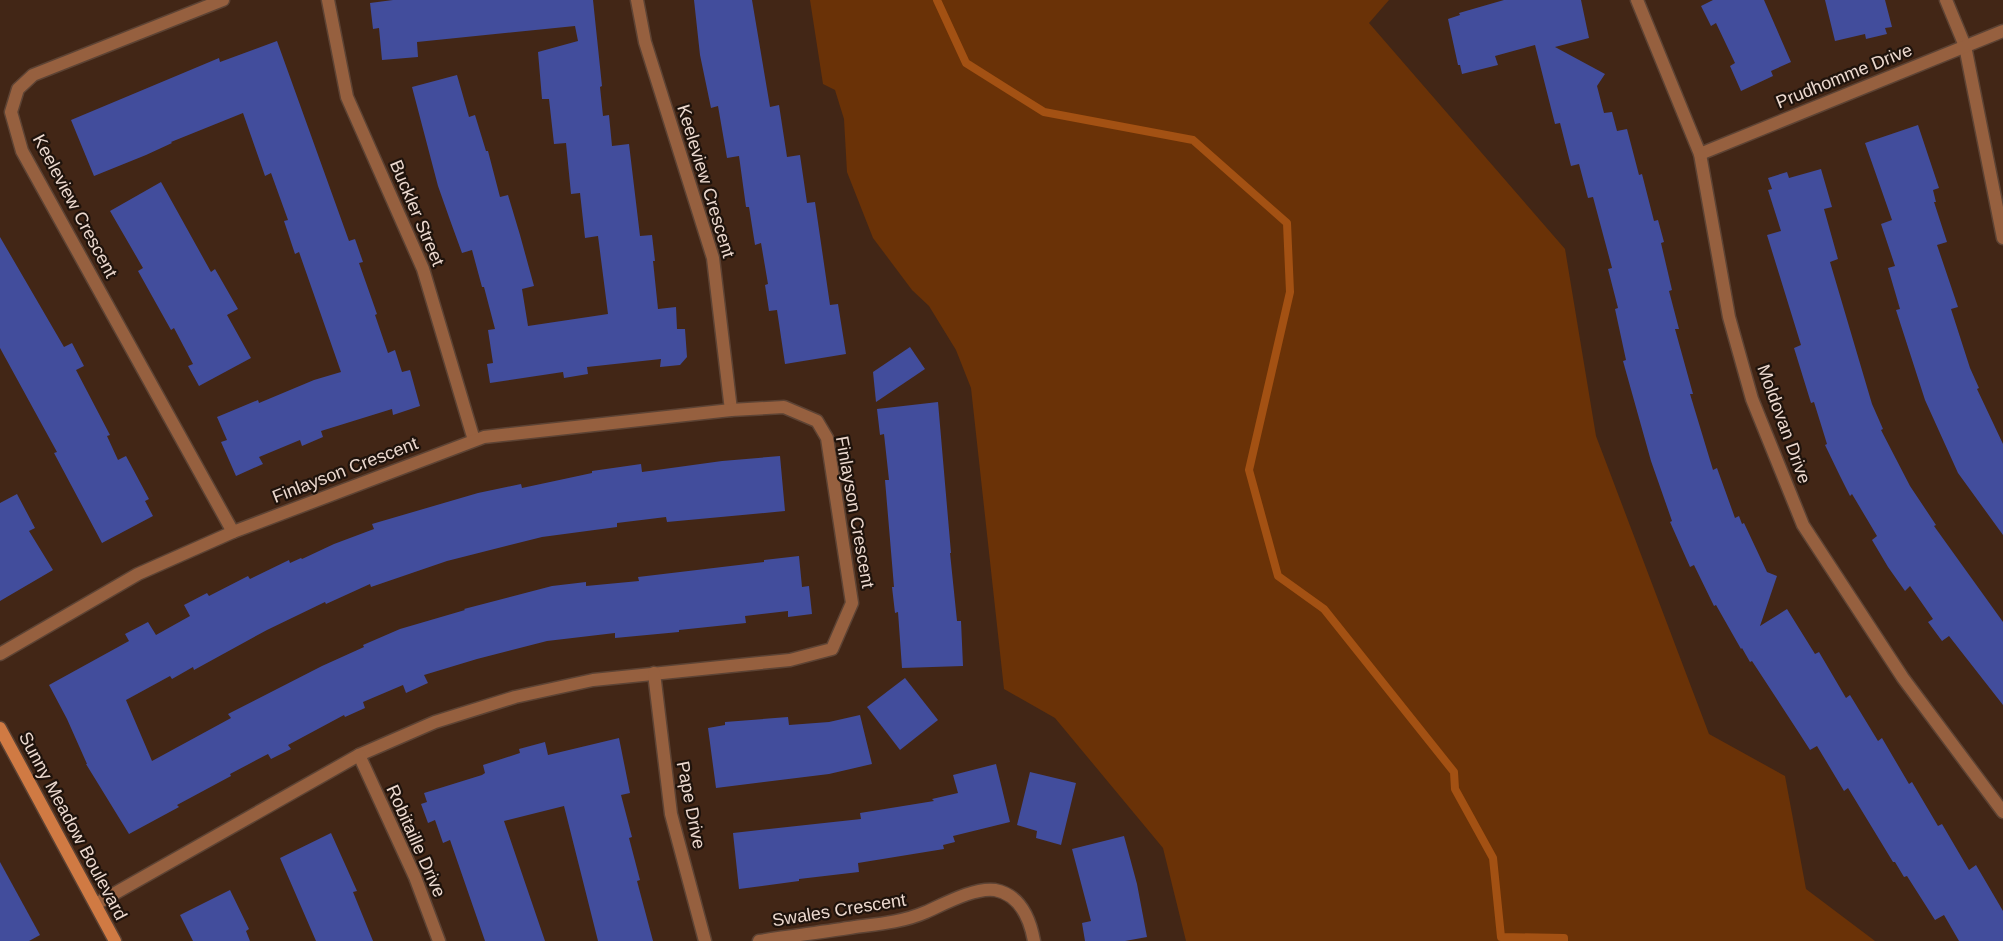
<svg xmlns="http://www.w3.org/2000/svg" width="2003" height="941" viewBox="0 0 2003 941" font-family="Helvetica,sans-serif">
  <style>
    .green { fill: #6a3207 }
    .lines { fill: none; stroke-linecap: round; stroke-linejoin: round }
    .stream { stroke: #a35113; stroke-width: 8 }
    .building { fill: #424d9c }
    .street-casing { stroke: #5d4334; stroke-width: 15 }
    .secondary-casing { stroke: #5d4334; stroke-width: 15 }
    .street { stroke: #96603f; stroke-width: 12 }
    .secondary { stroke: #d07a43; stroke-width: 12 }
    .labels { text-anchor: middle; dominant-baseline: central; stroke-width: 4.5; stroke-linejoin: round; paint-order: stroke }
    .street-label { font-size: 18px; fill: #ecd9cf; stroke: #1f130c }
  </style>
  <rect width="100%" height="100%" fill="#422616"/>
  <path class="green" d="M 810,0 L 1389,0 L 1369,23 L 1565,249 L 1596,436 L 1709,734 L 1785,776 L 1806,889 L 1875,941 L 1186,941 L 1163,848 L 1055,718 L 1004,689 L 971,388 L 956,350 L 929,306 L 912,290 L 873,238 L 847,172 L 844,119 L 835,90 L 823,84 Z"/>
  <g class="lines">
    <path class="stream" d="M 937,0 L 966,63 L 1044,112 L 1193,140 L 1287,223 L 1290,292 L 1249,470 L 1278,576 L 1324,609 L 1454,772 L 1455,789 L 1493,858 L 1501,937 L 1564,938 L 1564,941"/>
  </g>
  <g class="building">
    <path d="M 393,0 L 593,0 L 602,86 L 600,87 L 603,116 L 609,115 L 612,146 L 629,144 L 640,236 L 652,235 L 655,261 L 653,261 L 658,309 L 676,307 L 677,329 L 685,329 L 687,357 L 680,365 L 660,367 L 661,359 L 587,367 L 588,374 L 564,378 L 563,372 L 490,383 L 487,364 L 493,363 L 488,330 L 495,329 L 484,287 L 482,287 L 472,250 L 462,253 L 450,220 L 438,186 L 412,87 L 457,75 L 469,117 L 475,115 L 486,151 L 488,151 L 500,197 L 508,195 L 520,235 L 534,286 L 522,289 L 528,326 L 608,314 L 598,236 L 585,238 L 580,193 L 571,194 L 566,143 L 554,144 L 549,99 L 542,99 L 538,52 L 578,41 L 575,26 L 417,42 L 418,57 L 382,60 L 379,28 L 373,29 L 370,3 Z"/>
    <path d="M 694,0 L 752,0 L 770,107 L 779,105 L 787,157 L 800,155 L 807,203 L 815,202 L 830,305 L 838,304 L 846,354 L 785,364 L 777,310 L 769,311 L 765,285 L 768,284 L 761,243 L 755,245 L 749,207 L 746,207 L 739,156 L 727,158 L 718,106 L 711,108 L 700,55 Z"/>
    <path d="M 1504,0 L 1581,0 L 1589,38 L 1555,47 L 1605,74 L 1597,86 L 1604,113 L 1612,112 L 1617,131 L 1627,129 L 1639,175 L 1642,174 L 1654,221 L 1658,220 L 1664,242 L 1661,243 L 1672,290 L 1669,291 L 1679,329 L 1675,329 L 1693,394 L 1690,394 L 1713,470 L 1717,468 L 1735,518 L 1739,516 L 1742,524 L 1744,523 L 1767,572 L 1777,576 L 1760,626 L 1787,609 L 1815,654 L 1819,652 L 1846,698 L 1850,695 L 1878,741 L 1882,738 L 1909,784 L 1912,782 L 1938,826 L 1942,824 L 1969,870 L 1976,865 L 2003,911 L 2003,941 L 1959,941 L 1944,915 L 1935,920 L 1907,876 L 1904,877 L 1895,862 L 1893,862 L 1848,788 L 1844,791 L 1817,746 L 1810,750 L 1801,736 L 1752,661 L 1750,662 L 1742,648 L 1741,649 L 1716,605 L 1714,606 L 1694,565 L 1690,567 L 1670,522 L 1672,521 L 1651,461 L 1623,361 L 1626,360 L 1615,309 L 1618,308 L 1608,269 L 1612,268 L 1593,197 L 1588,198 L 1579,164 L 1571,166 L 1560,123 L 1555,124 L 1535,45 L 1495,56 L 1498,65 L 1462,74 L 1460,65 L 1458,65 L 1448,19 L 1460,15 L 1459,13 Z"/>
    <path d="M 1713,0 L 1764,0 L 1791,62 L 1771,71 L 1773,76 L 1741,91 L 1730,66 L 1735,63 L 1716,23 L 1711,26 L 1701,6 Z"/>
    <path d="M 1825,0 L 1885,0 L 1892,27 L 1885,28 L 1887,34 L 1866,39 L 1865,34 L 1835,41 Z"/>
    <path d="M 277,41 L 349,241 L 355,239 L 363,262 L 359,263 L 377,314 L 375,315 L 388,353 L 395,350 L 402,372 L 410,370 L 420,406 L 393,415 L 392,409 L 321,431 L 323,437 L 302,446 L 300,440 L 259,457 L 263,464 L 236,476 L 221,442 L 227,440 L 217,417 L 258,400 L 259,403 L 314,380 L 341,372 L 299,252 L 295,254 L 284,221 L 288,220 L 271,173 L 265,176 L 243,113 L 171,142 L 172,143 L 146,155 L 94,176 L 71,120 L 219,58 L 220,62 Z"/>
    <path d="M 1918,125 L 1939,188 L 1933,190 L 1936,202 L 1934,202 L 1947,242 L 1937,245 L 1958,307 L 1951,309 L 1970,368 L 1979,388 L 1977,389 L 2003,444 L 2003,535 L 1958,473 L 1925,400 L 1896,310 L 1900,309 L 1888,268 L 1895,266 L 1881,224 L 1892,220 L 1865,143 Z"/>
    <path d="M 1821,169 L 1832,207 L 1824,209 L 1838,259 L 1830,262 L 1872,404 L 1883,429 L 1881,430 L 1910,486 L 1936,525 L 1934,526 L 2003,622 L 2003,705 L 1949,636 L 1942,641 L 1928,622 L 1933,619 L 1910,586 L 1905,591 L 1888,567 L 1872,540 L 1877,536 L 1852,494 L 1850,496 L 1839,474 L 1825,445 L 1827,444 L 1814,402 L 1811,403 L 1794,348 L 1801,345 L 1767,235 L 1781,231 L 1768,190 L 1772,189 L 1768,178 L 1787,172 L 1789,178 Z"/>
    <path d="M 161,182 L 211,272 L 215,269 L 238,309 L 227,315 L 251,358 L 199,386 L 188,366 L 193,364 L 174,328 L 171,330 L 138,271 L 143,268 L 110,211 Z"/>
    <path d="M 0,237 L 64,347 L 72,343 L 84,366 L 76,370 L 110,435 L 107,436 L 118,460 L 126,456 L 149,499 L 145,501 L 153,516 L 102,543 L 54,453 L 57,452 L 0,348 Z"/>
    <path d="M 910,347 L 925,369 L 876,402 L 873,372 Z"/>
    <path d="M 938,402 L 951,553 L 950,553 L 957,621 L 961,621 L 963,666 L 902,668 L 898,612 L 895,613 L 892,587 L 894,587 L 885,480 L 889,480 L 884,434 L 880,435 L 877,409 Z"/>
    <path d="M 780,456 L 785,511 L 667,522 L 666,517 L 617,523 L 617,527 L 542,537 L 447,561 L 371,587 L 370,584 L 326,604 L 325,602 L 267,630 L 194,670 L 193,667 L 172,679 L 170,676 L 126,700 L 152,761 L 231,718 L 228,714 L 322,666 L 364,647 L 363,645 L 400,629 L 465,610 L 464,609 L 552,586 L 586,582 L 586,586 L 639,581 L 638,577 L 764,562 L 764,560 L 799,556 L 802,587 L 809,586 L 812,614 L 788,617 L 788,611 L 745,616 L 746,623 L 679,630 L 679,632 L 615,638 L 615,633 L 547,641 L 477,659 L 424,675 L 428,683 L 406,693 L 403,685 L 363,702 L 365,708 L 345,717 L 344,715 L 288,745 L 291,749 L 271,759 L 268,754 L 230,774 L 231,776 L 177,805 L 179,807 L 129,834 L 86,764 L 87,764 L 67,719 L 49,685 L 129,641 L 125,634 L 148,622 L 156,635 L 190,616 L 184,605 L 207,593 L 209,596 L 248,576 L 250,579 L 289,560 L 290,563 L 301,558 L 302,559 L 334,544 L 374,529 L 372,524 L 478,493 L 521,484 L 522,488 L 592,473 L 592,471 L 641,464 L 642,472 L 722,461 Z"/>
    <path d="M 17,494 L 35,528 L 29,531 L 53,570 L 0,601 L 0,503 Z"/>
    <path d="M 905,678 L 938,720 L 900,750 L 867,707 Z"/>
    <path d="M 860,715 L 872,764 L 829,774 L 716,788 L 708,728 L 725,725 L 725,722 L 788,717 L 789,725 L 829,722 Z"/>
    <path d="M 619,738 L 630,793 L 621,795 L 632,837 L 629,838 L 640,880 L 637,881 L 653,941 L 598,941 L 564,806 L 504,821 L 545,941 L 485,941 L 450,840 L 443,843 L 435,820 L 428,823 L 421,804 L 427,802 L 424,793 L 482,775 L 485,773 L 483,765 L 520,753 L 519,749 L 545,742 L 548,755 Z"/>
    <path d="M 996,764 L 1010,822 L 953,836 L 955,842 L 943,845 L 944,849 L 858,863 L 859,872 L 799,879 L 799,881 L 739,889 L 733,833 L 861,819 L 860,813 L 934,801 L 932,799 L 958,793 L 953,775 Z"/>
    <path d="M 1030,772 L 1076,783 L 1061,845 L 1036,838 L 1037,831 L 1017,825 Z"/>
    <path d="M 331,833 L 357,891 L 353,892 L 373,941 L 316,941 L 280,858 Z"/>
    <path d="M 1124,836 L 1137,884 L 1147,937 L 1125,941 L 1085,941 L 1082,923 L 1091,921 L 1072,849 Z"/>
    <path d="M 0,862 L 40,935 L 29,941 L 0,941 Z"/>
    <path d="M 230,890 L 249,929 L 246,931 L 250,941 L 193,941 L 180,915 Z"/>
  </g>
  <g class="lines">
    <defs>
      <g id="street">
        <path d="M 223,0 L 33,75 L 18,89 L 11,112 L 22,151 L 233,532"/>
        <path d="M 328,0 L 347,97 L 423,269 L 474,440"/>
        <path d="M 637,0 L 645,42 L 713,258 L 731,410"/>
        <path d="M 1637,0 L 1700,154 L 1729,317 L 1752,399 L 1803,525 L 1903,678 L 2003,812"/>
        <path d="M 1946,0 L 1965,46 L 2003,238"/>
        <path d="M 1700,154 L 2003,31"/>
        <path d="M 0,654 L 138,574 L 233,532 L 484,437 L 731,410 L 784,407 L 817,421 L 827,438 L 852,603 L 832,649 L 790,660 L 593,680 L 515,697 L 435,722 L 359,755 L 96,904"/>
        <path d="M 654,673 L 671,814 L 705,941"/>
        <path d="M 359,755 L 415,877 L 439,941"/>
        <path d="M 759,941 C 791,936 823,932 855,927 C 879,924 903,922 926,912 C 944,904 975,887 995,890 C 1021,895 1030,919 1034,941"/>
      </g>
      <path id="secondary" d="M 0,728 L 115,941"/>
    </defs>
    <use href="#street" class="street-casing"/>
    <use href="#secondary" class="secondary-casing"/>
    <use href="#street" class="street"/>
    <use href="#secondary" class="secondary"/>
  </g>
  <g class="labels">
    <g class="street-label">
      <text transform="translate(1844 76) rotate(-22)">Prudhomme Drive</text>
      <text transform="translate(706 181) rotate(73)">Keeleview Crescent</text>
      <text transform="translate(75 206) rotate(62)">Keeleview Crescent</text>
      <text transform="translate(417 213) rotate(67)">Buckler Street</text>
      <text transform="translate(1784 424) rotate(70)">Moldovan Drive</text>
      <text transform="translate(345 470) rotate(-21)">Finlayson Crescent</text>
      <text transform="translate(855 512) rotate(80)">Finlayson Crescent</text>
      <text transform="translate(691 805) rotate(79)">Pape Drive</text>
      <text transform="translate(73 826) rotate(62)">Sunny Meadow Boulevard</text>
      <text transform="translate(416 841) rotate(66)">Robitaille Drive</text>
      <text transform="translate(839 910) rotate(-9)">Swales Crescent</text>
    </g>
  </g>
</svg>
